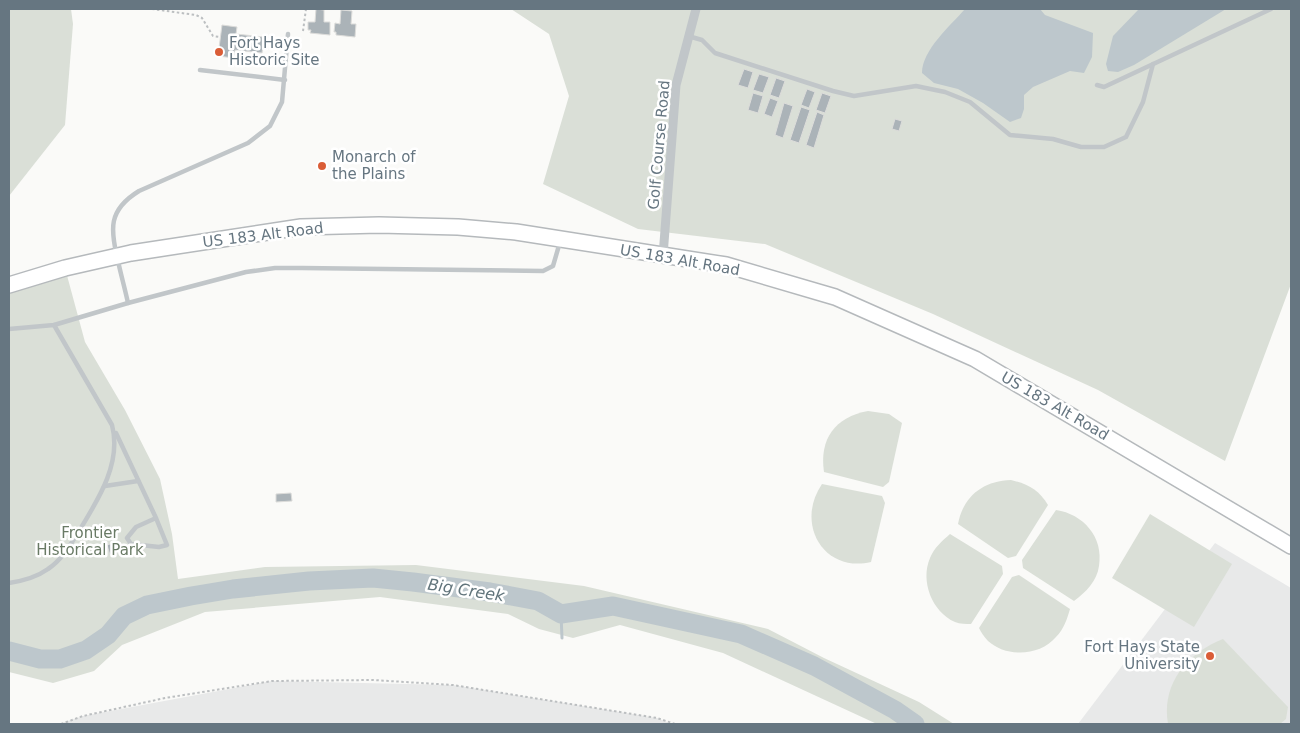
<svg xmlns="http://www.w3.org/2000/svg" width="1300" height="733" viewBox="0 0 1300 733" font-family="'DejaVu Sans',sans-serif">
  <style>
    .built { fill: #e8e9e9 }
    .green { fill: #dadfd7 }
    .water { fill: #bdc7cc }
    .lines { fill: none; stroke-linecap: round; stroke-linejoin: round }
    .stream { stroke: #bdc7cc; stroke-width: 3 }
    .river { stroke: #bdc7cc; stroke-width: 19 }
    .building { fill: #abb3b8; stroke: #dcdcda }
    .trunk-casing { stroke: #b5b9bc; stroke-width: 18 }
    .path { stroke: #bcbfc1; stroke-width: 2; stroke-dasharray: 2.5 2.5; stroke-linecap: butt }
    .service { stroke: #c1c6c9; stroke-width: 4.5 }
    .minor { stroke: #c1c6c9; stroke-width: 9 }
    .trunk { stroke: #fff; stroke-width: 15 }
    .poi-dot { fill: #da5d37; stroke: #fff; stroke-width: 2 }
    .labels { text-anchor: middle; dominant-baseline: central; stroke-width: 5; stroke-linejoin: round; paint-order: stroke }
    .poi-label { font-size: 15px; fill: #667681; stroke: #fff; text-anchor: start }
    .street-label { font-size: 15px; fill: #667681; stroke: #fff }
    .park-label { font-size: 15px; fill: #697a65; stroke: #fff }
    .water-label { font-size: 16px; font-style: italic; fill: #61747b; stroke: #fff }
  </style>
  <rect width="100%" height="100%" fill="#fafaf8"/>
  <g class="built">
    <path d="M 1215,543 L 1291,588 L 1291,724 L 1078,724 Z"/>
    <path d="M 272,681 L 453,685 L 657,718 L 672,724 L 59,724 L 83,716 Z"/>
  </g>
  <g class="green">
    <path d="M 9,9 L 71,9 L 73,24 L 65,125 L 9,196 Z"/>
    <path d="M 511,9 L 1291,9 L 1291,284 L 1225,461 L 1098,390 L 933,314 L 765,244 L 638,229 L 543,184 L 569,96 L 549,34 Z"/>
    <path d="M 65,268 L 85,342 L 125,410 L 160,479 L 172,534 L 178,579 L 265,567 L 416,565 L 584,586 L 768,629 L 824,658 L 919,702 L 954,724 L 877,724 L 723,653 L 620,625 L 573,638 L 539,629 L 508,614 L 380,597 L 205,612 L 122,645 L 94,671 L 53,683 L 9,672 L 9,286 Z"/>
    <path d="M 868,411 L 889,414 L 902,423 L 889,482 L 883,487 L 824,472 C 819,439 835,417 868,411 Z"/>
    <path d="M 1011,480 C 1028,484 1039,490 1048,505 L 1016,556 L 1008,558 L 958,524 C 963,497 982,481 1011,480 Z"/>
    <path d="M 822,484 L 882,496 L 885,503 L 871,562 C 823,573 795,523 822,484 Z"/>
    <path d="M 1056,510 C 1083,514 1104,537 1099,566 C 1097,581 1086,592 1074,601 L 1023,568 L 1022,560 Z"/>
    <path d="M 1150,514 L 1232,564 L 1194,627 L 1112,578 Z"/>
    <path d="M 950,534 L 1002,566 L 1003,574 L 971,624 C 966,624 960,624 955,622 C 932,612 920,581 930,558 C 934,548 942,541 950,534 Z"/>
    <path d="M 1019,575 L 1070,609 C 1067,619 1064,629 1056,637 C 1040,656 1007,658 988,641 C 984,637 981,632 979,628 L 1012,577 Z"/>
    <path d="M 1223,639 L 1288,707 L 1286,719 L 1280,724 L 1168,724 C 1161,684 1187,653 1223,639 Z"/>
  </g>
  <g class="water">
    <path d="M 965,9 L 1040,9 L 1045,15 L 1093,33 L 1092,57 L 1084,73 L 1070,71 L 1033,87 L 1024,95 L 1024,109 L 1021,118 L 1010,122 L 983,103 L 958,89 L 934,83 L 922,73 C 922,50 951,25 965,9 Z"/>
    <path d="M 1139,9 L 1226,9 L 1134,65 L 1118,72 L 1108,71 L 1106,64 L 1113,36 Z"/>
  </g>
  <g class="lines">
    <path class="stream" d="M 561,614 L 562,638"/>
    <path class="river" d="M 9,651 L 40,659 L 60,659 L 86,650 L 108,635 L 124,616 L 147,605 L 191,596 L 233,589 L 309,581 L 373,578 L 413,582 L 490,592 L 538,601 L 561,614 L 613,606 L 741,634 L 814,666 L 895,710 L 915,724"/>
  </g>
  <g class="building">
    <path d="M 316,9 L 324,10 L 324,22 L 330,22 L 330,35 L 310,33 L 311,30 L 308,30 L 308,22 L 315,22 Z"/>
    <path d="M 341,10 L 352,11 L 351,24 L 356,24 L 355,37 L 336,35 L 336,32 L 334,32 L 335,23 L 340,24 Z"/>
    <path d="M 222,25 L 237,27 L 236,34 L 264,37 L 262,53 L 235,50 L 234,58 L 218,56 Z"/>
    <path d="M 744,69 L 753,72 L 748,88 L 738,85 Z"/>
    <path d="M 759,74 L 769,77 L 763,93 L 753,90 Z"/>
    <path d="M 776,78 L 785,81 L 779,98 L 770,95 Z"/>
    <path d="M 807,89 L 815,92 L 809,108 L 801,105 Z"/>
    <path d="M 753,93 L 763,96 L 758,113 L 748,110 Z"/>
    <path d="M 822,93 L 831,96 L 825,113 L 816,110 Z"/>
    <path d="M 770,98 L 778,101 L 772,117 L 764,114 Z"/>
    <path d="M 784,103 L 793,106 L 783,138 L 775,135 Z"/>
    <path d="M 801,107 L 810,110 L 799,143 L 790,140 Z"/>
    <path d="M 817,112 L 824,115 L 814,148 L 806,145 Z"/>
    <path d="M 895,119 L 902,121 L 899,131 L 892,129 Z"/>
    <path d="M 291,493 L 292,501 L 276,502 L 276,494 Z"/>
    <path d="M 116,542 L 119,552 L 110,555 L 107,545 Z"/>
  </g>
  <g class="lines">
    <defs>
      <path id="trunk" d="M 9,285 L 65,268 L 131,253 L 301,227 L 379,225 L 458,227 L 516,232 L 726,265 L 835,297 L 975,359 L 1291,546"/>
    </defs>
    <use href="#trunk" class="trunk-casing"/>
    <g class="path">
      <path d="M 152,9 L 196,15 L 202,18 L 213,36 L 220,37"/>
      <path d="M 303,31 L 306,9"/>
      <path d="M 61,724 L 83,716 L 165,698 L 272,681 L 373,680 L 453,685 L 657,718 L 675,724"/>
    </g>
    <g class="service">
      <path d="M 688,36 L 702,40 L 715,53 L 833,91 L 854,96 L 916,86 L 945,92 L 970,102 L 1010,135 L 1053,139 L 1081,147 L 1104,147 L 1126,137 L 1143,102 L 1153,64"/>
      <path d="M 200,70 L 285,80"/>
      <path d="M 1097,85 L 1104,87 L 1271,9"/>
      <path d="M 128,303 C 125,289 121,275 118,261 C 110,229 108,210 139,191 L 248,143 L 270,126 L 282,102 L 288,34"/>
      <path d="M 9,329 L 54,325 L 128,303 L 246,272 L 275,268 L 302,268 L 543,271 L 553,266 L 560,242"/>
      <path d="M 116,433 L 156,518 L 167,545 L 159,547 L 131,544 L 127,538 L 136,527 L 156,518"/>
      <path d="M 105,486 L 138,481"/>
      <path d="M 9,583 C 22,581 37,577 48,569 C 62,560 70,545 79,531 C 98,500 122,463 112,425 L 54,325"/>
    </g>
    <path class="minor" d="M 663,256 L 676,85 L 696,9"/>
    <use href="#trunk" class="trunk"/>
  </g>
  <g class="poi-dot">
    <circle cx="219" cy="52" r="5"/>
    <circle cx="322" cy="166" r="5"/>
    <circle cx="1210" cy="656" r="5"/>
  </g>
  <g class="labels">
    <g class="poi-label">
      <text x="229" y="43">Fort Hays<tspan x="229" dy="17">Historic Site</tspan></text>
      <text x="332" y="157">Monarch of<tspan x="332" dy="17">the Plains</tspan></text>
      <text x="1200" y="647" text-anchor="end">Fort Hays State<tspan x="1200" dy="17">University</tspan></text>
    </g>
    <g class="street-label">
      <text transform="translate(659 145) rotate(-85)">Golf Course Road</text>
      <text transform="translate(263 235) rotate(-7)">US 183 Alt Road</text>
      <text transform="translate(680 260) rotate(10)">US 183 Alt Road</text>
      <text transform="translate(1055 406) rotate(30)">US 183 Alt Road</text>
    </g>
    <g class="park-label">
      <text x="90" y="533">Frontier<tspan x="90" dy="17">Historical Park</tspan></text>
    </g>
    <g class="water-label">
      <text transform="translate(466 590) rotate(9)">Big Creek</text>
    </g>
  </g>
  <rect width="1300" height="733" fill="none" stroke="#667681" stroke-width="20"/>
</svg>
